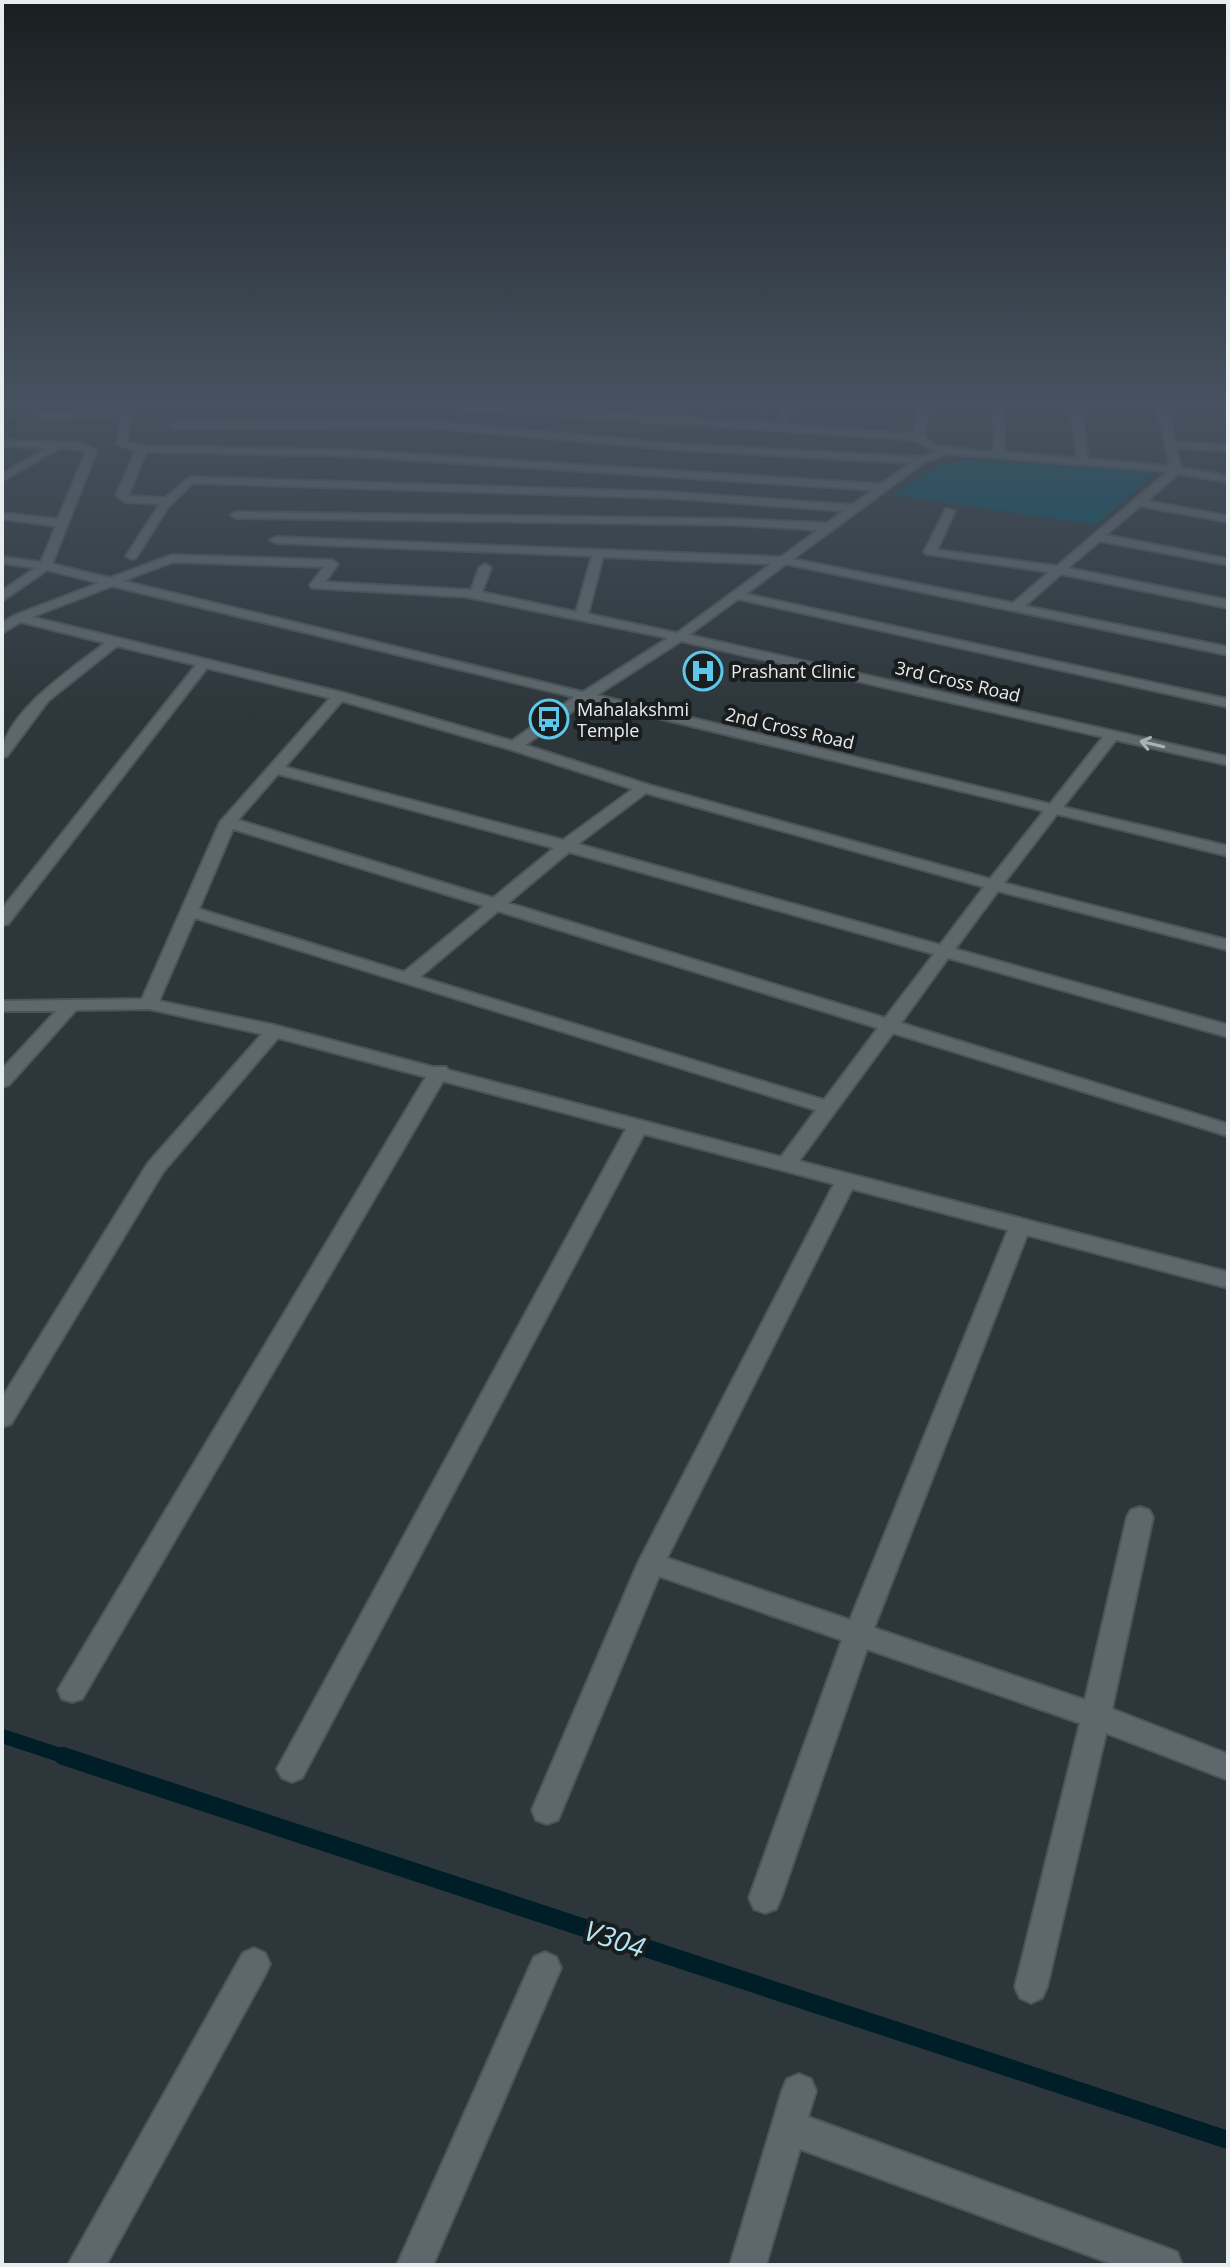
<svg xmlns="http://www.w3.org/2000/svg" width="1230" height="2267" viewBox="0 0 1230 2267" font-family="'Open Sans',sans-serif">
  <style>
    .green { fill: #004f62 }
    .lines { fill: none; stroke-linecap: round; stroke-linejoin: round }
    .stream-far2 { stroke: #001e28; stroke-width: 6 }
    .stream-far1 { stroke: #001e28; stroke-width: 14 }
    .stream { stroke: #001e28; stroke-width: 18 }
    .minor-casing { stroke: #4c5457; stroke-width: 4 }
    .minor { fill: #5e686c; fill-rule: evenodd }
    .oneway { stroke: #a9b1b4 }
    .labels { text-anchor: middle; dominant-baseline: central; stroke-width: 8; stroke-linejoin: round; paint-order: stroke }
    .far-poi-label { font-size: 18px; fill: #e7edef; stroke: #191d1e; text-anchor: start }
    .far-street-label { font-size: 18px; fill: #e7edef; stroke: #191d1e }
    .near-water-label { font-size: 28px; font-style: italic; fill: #b4e6f7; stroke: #191d1e }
  </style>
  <rect width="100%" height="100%" fill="#2d363a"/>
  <path class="green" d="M 965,460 L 1158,471 L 1095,525 L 894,495 L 939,465 Z"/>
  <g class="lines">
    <path class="stream-far2" d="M 2,426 L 13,421 L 27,401"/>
    <path class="stream-far1" d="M 2,1736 L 69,1758"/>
    <path class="stream" d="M 63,1756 L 1228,2140"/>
    <defs>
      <g id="minor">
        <path d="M 182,401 L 260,401 L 185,406 Z"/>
        <path d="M 458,401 L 914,434 L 918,401 L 928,401 L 924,436 L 935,446 L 994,452 L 994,401 L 1004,401 L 1004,452 L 1077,458 L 1070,401 L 1080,401 L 1088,459 L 1170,466 L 1156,401 L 1166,401 L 1175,442 L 1228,445 L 1228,451 L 1176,448 L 1181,468 L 1228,476 L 1228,482 L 1178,474 L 1147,501 L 1228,516 L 1228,522 L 1140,506 L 1106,535 L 1228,559 L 1228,565 L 1100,541 L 1068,568 L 1228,600 L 1228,608 L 1061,574 L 1025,606 L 1228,647 L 1228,655 L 786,564 L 746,594 L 1228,699 L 1228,707 L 738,599 L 689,635 L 1228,757 L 1228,765 L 1116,740 L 1063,807 L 1228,846 L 1228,856 L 1057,814 L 1004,883 L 1228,940 L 1228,950 L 998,891 L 955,949 L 1228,1025 L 1228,1037 L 948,958 L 901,1023 L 1228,1124 L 1228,1136 L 893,1033 L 799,1161 L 1228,1272 L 1228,1288 L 1027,1235 L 874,1628 L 1085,1700 L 1127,1517 L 1131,1510 L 1140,1507 L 1149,1510 L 1153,1517 L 1112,1709 L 1228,1754 L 1228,1780 L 1106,1733 L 1047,1987 L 1042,1998 L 1031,2003 L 1020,1998 L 1015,1987 L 1080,1723 L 867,1649 L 781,1898 L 776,1909 L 765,1913 L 754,1909 L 749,1898 L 842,1640 L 659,1576 L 558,1820 L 547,1824 L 536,1820 L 532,1810 L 638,1563 L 834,1184 L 644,1134 L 302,1778 L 292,1782 L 282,1778 L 277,1769 L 282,1760 L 626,1129 L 443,1081 L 82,1699 L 72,1702 L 62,1699 L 58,1690 L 426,1077 L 278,1038 L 163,1172 L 11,1424 L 2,1427 L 2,1398 L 148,1163 L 262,1034 L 149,1009 L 76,1010 L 9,1085 L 2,1087 L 2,1069 L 56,1011 L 2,1011 L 2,1001 L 142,999 L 220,822 L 330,698 L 207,668 L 8,924 L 2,925 L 2,909 L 196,665 L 117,646 L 48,701 L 7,756 L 2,757 C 2,714 73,668 105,643 L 21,622 L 2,633 L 2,623 L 15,615 L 99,583 L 47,570 L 2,601 L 2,591 L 35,568 L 2,563 L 2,557 L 41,562 L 56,526 L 2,519 L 2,513 L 58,519 L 86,451 L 60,448 L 2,481 L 2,474 L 47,448 L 2,446 L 2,440 L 81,443 L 97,450 L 52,564 L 110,578 L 172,555 L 332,560 L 338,564 L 325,582 L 471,590 L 479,568 L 485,564 L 491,568 L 482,592 L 576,612 L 592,556 L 276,543 L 270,540 L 276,537 L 781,557 L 818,530 L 736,525 L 236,518 L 231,515 L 236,512 L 736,519 L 827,523 L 844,511 L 669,498 L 193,483 L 169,506 L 136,558 L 132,559 L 126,556 L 160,504 L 125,502 L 116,495 L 136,451 L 117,444 L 122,415 L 43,419 L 38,416 L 43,413 L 130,410 L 127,442 L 142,446 L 349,450 L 881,484 L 911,463 L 677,450 L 426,427 L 176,429 L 171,426 L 176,423 L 426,421 L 677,444 L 920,457 L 935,452 L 916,440 L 459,409 L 454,406 ZM 146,452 L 349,456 L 873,490 L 852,505 L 669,492 L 190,477 L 165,498 L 128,496 ZM 948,454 L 1162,471 L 1167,472 L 1057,566 L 937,550 L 955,511 L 946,509 L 924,552 L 926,554 L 1049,572 L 1013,603 L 793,559 L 925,462 ZM 603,557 L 771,564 L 677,633 L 588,614 ZM 173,562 L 324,567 L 310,585 L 312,588 L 467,597 L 668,638 L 583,692 L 123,581 ZM 112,586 L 574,697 L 512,741 L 344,693 L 32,617 ZM 681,641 L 1103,737 L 1050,804 L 597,695 ZM 342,701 L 509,749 L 633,789 L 563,840 L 285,767 ZM 587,701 L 1044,811 L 990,879 L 649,785 L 525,745 ZM 278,774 L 554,848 L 493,898 L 238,820 ZM 646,793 L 984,887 L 940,945 L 578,844 ZM 233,829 L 484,906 L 404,972 L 199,909 ZM 569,852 L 934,954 L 885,1018 L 508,903 ZM 498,911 L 878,1028 L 824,1100 L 420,977 ZM 195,918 L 816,1110 L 781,1157 L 448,1070 L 446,1067 L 433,1067 L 274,1025 L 159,1001 ZM 852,1189 L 1008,1230 L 850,1620 L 667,1558 Z"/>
        <path d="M 710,401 L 720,401 L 711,414 L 706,411 Z"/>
        <path d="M 784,401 L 794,401 L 788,418 L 783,421 L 778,418 Z"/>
        <path d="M 254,1948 L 265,1953 L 270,1964 L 265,1975 L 106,2265 L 68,2265 L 243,1953 Z"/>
        <path d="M 545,1952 L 556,1957 L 561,1968 L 433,2265 L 397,2265 L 534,1957 Z"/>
        <path d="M 799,2074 L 811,2079 L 816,2091 L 808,2117 L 1164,2247 L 1177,2252 L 1182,2265 L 1115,2265 L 800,2149 L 766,2265 L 730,2265 L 782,2091 L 787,2079 Z"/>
      </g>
    </defs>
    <use href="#minor" class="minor-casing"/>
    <use href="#minor" class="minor"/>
  </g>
  <defs><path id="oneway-shaft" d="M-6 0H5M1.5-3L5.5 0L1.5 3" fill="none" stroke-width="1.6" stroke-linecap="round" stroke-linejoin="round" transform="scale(2)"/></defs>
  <use class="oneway" href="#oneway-shaft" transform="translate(1152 744) rotate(-167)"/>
  <linearGradient id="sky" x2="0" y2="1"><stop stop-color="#191e20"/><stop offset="0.56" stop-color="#465260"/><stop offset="1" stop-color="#465260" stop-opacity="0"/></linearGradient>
  <rect width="1230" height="719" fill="url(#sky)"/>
  <defs>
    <symbol id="hospital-ring" viewBox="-11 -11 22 22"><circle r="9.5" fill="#191d1e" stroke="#5cc7e8" stroke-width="1.5"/><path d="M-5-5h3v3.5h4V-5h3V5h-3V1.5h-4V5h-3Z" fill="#5cc7e8"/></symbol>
    <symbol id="bus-ring" viewBox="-11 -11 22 22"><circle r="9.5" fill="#191d1e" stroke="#5cc7e8" stroke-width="1.5"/><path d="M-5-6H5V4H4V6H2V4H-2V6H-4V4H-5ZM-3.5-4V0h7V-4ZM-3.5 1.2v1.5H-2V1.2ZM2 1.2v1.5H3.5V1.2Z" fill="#5cc7e8"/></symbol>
  </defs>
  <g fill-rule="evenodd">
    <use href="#hospital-ring" x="681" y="649" width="44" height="44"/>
    <use href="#bus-ring" x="527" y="697" width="44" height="44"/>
  </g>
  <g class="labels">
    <g class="far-poi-label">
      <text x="731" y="671">Prashant Clinic</text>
      <text x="577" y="709">Mahalakshmi<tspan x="577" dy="21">Temple</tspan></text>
    </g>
    <g class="far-street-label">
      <text transform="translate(958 681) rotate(13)">3rd Cross Road</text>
      <text transform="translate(790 728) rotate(13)">2nd Cross Road</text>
    </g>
    <g class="near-water-label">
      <text transform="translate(615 1938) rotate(18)">V304</text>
    </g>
  </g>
  <rect width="1230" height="2267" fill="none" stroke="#e7edef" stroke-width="8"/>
</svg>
